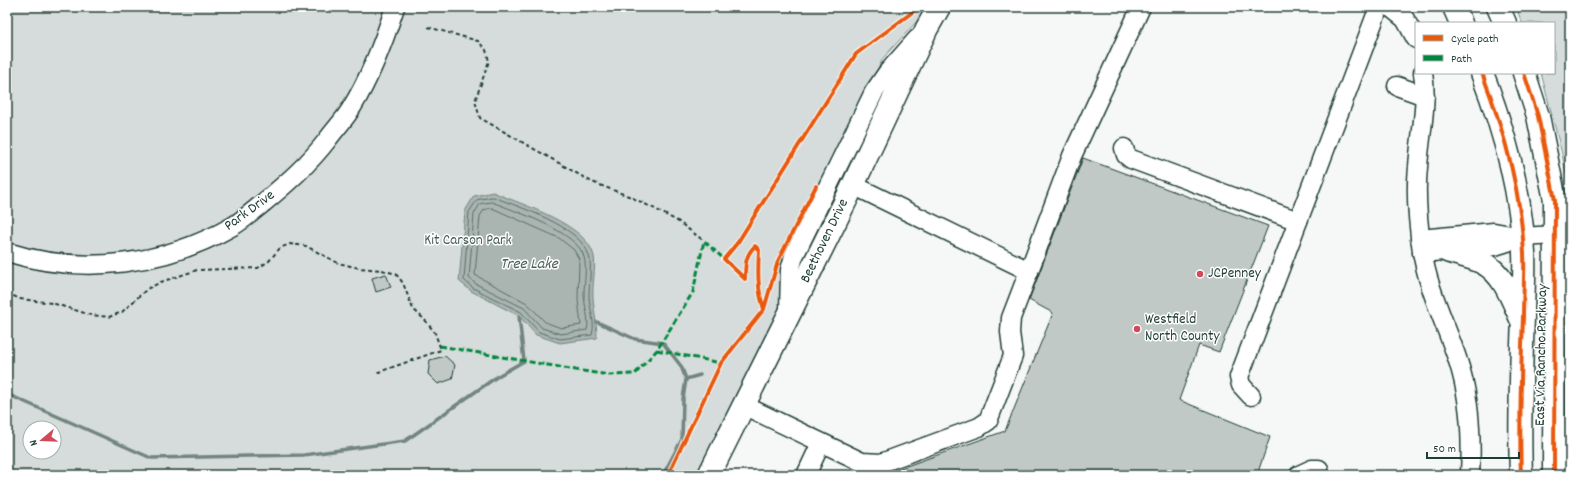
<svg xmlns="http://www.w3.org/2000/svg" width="1577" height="482" viewBox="0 0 1577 482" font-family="Dekko,sans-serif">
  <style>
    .green { fill: #d6dcdb; stroke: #7a8c88; fill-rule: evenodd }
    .water { fill: #aab5b1; stroke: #72857f }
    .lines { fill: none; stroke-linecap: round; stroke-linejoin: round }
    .shore { stroke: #576d66; stroke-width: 1 }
    .stream { stroke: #72857f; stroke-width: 3.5 }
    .building { fill: #c0c9c6; stroke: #1f3d34 }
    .minor-casing { stroke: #1f3d34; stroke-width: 21 }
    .major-casing { stroke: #1f3d34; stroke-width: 25 }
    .path { stroke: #1f3d34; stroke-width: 2; stroke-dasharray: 4 3; stroke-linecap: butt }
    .minor { stroke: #fff; stroke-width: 18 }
    .major { stroke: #fff; stroke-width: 22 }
    .quiet { stroke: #00873e; stroke-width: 3; stroke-dasharray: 6 3; stroke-linecap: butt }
    .cycleway-casing { stroke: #fff; stroke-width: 6 }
    .cycleway { stroke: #e8590c; stroke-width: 4 }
    .poi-dot { fill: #d1495b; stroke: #fff; stroke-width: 1.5 }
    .labels { text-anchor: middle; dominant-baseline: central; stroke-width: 3; stroke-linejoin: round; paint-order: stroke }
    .street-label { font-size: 15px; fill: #1f3d34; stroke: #fff }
    .park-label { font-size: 15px; fill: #445d55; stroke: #fff }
    .poi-label { font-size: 15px; fill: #1f3d34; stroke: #fff; text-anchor: start }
    .water-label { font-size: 16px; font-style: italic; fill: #49615a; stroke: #fff }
  </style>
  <rect width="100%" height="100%" fill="#f6f7f7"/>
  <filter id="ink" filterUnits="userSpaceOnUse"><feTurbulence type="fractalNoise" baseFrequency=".025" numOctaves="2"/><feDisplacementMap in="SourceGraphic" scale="8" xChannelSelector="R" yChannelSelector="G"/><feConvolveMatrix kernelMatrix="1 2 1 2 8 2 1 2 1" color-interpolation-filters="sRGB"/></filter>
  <g filter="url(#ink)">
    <g class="green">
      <path d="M 7,7 L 930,7 L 883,58 L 790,251 L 783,313 L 697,475 L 7,475 ZM 30,428 L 54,428 L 54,452 L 30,452 Z"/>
      <path d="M 1516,7 L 1570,7 L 1570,194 L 1562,154 L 1541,73 L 1554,73 L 1554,23 L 1522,23 Z"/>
    </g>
    <path class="water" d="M 493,192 C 520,204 587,224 594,256 C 596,269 592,285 593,298 C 594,312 597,324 597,338 L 560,343 L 536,335 L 519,316 L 471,291 L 459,281 L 465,211 L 474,196 Z"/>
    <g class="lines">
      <g class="shore">
        <path d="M 493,197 C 519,207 581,226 589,256 C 592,266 589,285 589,296 C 589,308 596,322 592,335 L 560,339 L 539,332 L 521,312 L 473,288 L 464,280 L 469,212 L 477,200 Z"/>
        <path d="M 492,202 C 515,211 578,232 584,257 C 587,268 584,283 584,294 C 584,306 590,319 587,330 L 561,334 L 542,328 L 524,308 L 476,284 L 469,278 L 474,214 L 480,204 Z"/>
        <path d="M 492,208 L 559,238 L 574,250 L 579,259 L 578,300 L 581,325 L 561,328 L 545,322 L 527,303 L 475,275 L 480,216 L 484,210 Z"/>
      </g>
      <g class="stream">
        <path d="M 597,322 L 635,339 L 663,343 L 681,366 L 686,379 L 683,399 L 682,439 L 663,475"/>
        <path d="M 686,379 L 700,375"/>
        <path d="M 7,394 L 151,458 L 304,455 L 405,441 L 498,376 L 524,361 L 519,316"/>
      </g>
    </g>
    <g class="building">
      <path d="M 1083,158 L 1268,226 L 1219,352 L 1199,345 L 1179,400 L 1270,437 L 1257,475 L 881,475 L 1005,431 L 1053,313 L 1029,300 Z"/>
      <path d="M 386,274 L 391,287 L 376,292 L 372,278 Z"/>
      <path d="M 445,356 L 455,365 L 452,379 L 438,384 L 428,374 L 430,360 Z"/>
    </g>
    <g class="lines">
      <defs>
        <g id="minor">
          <path d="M 1390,7 L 1405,19 L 1416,39"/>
          <path d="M 1423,73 C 1428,104 1420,135 1418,167 C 1415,195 1418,224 1422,251 C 1428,290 1446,324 1458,361 C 1470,397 1472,437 1470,475"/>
          <path d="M 1397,86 L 1425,96"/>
          <path d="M 1124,148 L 1126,155 L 1131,159 L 1298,221"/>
          <path d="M 853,185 L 1029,271"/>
          <path d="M 1420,239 L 1494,232 L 1522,237 L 1555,235 L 1570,228"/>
          <path d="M 7,252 C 82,276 165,265 233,226 C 243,220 252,212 262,204 C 286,184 309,164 328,139 C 336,128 346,118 352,107 C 371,76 384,41 395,7"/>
          <path d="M 1422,253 L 1495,246 L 1520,238"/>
          <path d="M 789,312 L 790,270 L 794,256 L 874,92 L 887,73 L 917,39"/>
          <path d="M 1251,396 L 1241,385 L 1239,377 L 1379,7"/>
          <path d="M 743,405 L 862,462 L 881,463 L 979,427 L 988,421 L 1013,356 L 1010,332 L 1011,318 L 1029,271 L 1072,156 L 1141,7"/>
          <path d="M 806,475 L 821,443"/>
          <path d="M 1299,475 L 1312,469 L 1319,469"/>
        </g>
        <g id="major">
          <path d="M 1454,7 L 1461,23"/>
          <path d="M 1498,7 L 1505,23"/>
          <path d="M 1482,73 C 1504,130 1521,191 1524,253 C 1525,274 1523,296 1523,317 C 1521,370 1519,422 1521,475"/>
          <path d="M 1524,73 L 1538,116 L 1555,200 L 1554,475"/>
          <path d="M 1447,251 C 1458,255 1472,257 1483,263 C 1503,273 1512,299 1521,319"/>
          <path d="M 709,475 L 848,196 L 927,28 L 939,7"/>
        </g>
      </defs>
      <use href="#minor" class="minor-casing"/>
      <use href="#major" class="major-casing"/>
      <g class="path">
        <path d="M 428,27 L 478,41 L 486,50 L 489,61 L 475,101 L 480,118 L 592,182 L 631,197 L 657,210 L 679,222 L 704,241"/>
        <path d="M 7,293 L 20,299 L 52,303 L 91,315 L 109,317 L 122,312 L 147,289 L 161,282 L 197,270 L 258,268 L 269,261 L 280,248 L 290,244 L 306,246 L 338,263 L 359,268 L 382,270 L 396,274 L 403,283 L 413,309 L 425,320 L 435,333 L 441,350 L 376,373"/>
      </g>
      <use href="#minor" class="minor"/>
      <use href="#major" class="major"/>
      <g class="quiet">
        <path d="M 440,346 L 576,370 L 609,375 L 635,374 L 657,350 L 693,292 L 704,241 L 724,259"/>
        <path d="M 657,350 L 721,363"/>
      </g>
      <defs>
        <g id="cycleway">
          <path d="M 1482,73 C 1504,130 1521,191 1524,253 C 1525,274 1523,296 1523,317 C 1521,370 1519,422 1521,475"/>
          <path d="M 1524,73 L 1538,116 L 1555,200 L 1554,475"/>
          <path d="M 764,309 C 757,290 758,269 759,250 L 755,246 C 745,255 745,267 745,279 L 724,259 L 738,242 L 856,54 L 914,11 L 916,7"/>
          <path d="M 668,475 L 721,363 L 764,309 L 778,261 L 816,186"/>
        </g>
      </defs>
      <use href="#cycleway" class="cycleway-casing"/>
      <use href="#cycleway" class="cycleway"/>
    </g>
  </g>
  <g class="poi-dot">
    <circle cx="1200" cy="274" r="4"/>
    <circle cx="1137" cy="329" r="4"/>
  </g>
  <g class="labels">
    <g class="street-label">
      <text transform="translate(250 211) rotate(-36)">Park Drive</text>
      <text transform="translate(825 241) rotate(-64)">Beethoven Drive</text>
      <text transform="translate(1542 355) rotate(-89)">East Via Rancho Parkway</text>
    </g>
    <g class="park-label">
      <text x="468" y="241">Kit Carson Park</text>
    </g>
    <g class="poi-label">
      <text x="1208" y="274">JCPenney</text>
      <text x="1145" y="320">Westfield<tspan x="1145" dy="17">North County</tspan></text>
    </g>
    <g class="water-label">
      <text x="529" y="264">Tree Lake</text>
    </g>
  </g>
  <rect width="1577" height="482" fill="none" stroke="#fff" stroke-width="24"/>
  <rect x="12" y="12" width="1553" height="458" fill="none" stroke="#1f3d34" stroke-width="1.5" filter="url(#ink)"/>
  <rect x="1415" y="22" width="140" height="52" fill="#ffffff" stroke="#a5b1ae"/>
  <rect x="1423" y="35" width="20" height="6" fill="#e8590c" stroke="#a5b1ae"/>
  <text x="1451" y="42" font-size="12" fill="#1f3d34">Cycle path</text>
  <rect x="1423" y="55" width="20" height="6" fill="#00873e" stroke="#a5b1ae"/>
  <text x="1451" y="62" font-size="12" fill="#1f3d34">Path</text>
  <g transform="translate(42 440) rotate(251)"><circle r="19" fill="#ffffff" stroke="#a5b1ae"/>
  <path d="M0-3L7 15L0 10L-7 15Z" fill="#d1495b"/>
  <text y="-6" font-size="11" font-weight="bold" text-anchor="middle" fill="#1f3d34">N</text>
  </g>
  <path d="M1427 452v6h92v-6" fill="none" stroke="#1f3d34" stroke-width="2"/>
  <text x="1433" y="452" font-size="12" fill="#1f3d34" stroke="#ffffff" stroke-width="3" paint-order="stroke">50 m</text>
</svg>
